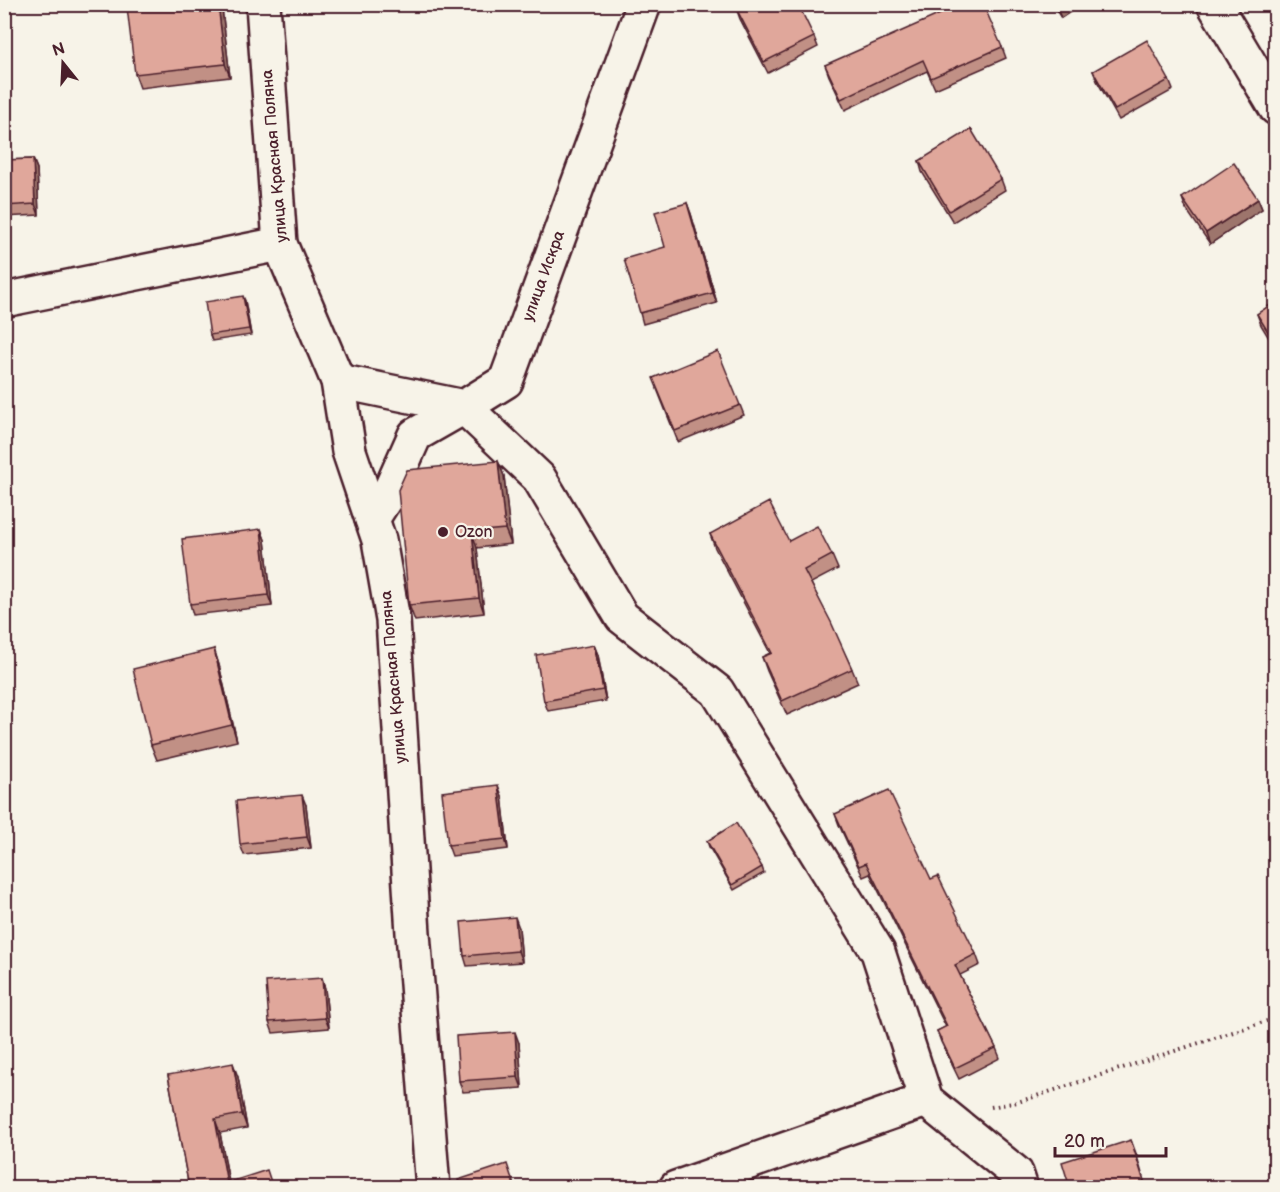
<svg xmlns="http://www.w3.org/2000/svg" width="1280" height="1192" viewBox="0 0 1280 1192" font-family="'Balsamiq Sans',sans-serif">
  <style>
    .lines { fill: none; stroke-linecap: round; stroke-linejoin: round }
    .minor-casing { stroke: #4a1f2b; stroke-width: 38 }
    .path { stroke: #4a1f2b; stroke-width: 4; stroke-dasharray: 1.5 4.5; stroke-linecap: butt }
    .minor { stroke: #f7f3e8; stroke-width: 33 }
    .wall { fill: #c19085; stroke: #4a1f2b; stroke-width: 1.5 }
    .shaded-wall { fill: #9d756c; stroke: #4a1f2b; stroke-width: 1.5 }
    .building { fill: #e0a79b; stroke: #4a1f2b; stroke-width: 1.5 }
    .poi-dot { fill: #4a1f2b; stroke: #f7f3e8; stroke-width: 2 }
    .labels { text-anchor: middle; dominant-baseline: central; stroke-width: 4.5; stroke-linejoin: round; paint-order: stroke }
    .street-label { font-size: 16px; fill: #4a1f2b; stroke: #f7f3e8 }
    .poi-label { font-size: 16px; fill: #4a1f2b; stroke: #f7f3e8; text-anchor: start }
  </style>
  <rect width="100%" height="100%" fill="#f7f3e8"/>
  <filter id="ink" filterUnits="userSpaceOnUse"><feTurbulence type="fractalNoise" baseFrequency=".0167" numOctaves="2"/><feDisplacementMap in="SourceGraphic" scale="12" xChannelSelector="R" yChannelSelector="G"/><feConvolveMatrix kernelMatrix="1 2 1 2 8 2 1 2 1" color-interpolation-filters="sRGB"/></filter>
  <g filter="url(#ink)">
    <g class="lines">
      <defs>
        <g id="minor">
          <path d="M 263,4 L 280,244 L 338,381 L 349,451 L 379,540 L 393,620 L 413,933 L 433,1188"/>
          <path d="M 1214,4 L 1276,108"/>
          <path d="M 4,300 L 280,244"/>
          <path d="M 338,381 L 464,407 L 506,381 L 644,4"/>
          <path d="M 372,519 L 390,491 L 415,435 L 464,407 L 539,478 L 622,617 L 717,691 L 878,952 L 926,1100 L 1016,1173 L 1021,1188"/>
          <path d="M 676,1188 L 926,1100"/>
        </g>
      </defs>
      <use href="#minor" class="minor-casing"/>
      <path class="path" d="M 991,1107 L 1018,1102 L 1276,1018"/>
      <use href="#minor" class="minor"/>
    </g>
    <g class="wall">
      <path d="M 218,4 L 220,4 L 222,9 L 230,77 L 140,88 L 135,74 Z"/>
      <path d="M 1052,4 L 1082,4 L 1061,18 Z"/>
      <path d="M 736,8 L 814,37 L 818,47 L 768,73 L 740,19 Z"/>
      <path d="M 1002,47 L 1006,58 L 935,89 L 927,71 L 845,110 L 829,76 L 825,65 Z"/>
      <path d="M 1093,71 L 1169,80 L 1173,90 L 1119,120 L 1097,81 Z"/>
      <path d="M 33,159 L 37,169 L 39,215 L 4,217 L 4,160 Z"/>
      <path d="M 919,161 L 1001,179 L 1005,190 L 953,222 L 922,172 Z"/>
      <path d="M 1182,198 L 1258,199 L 1262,209 L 1210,244 L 1186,209 Z"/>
      <path d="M 687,203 L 691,214 L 717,303 L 643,324 L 640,313 L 665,247 Z"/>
      <path d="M 245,301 L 251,335 L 212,341 L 210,335 Z"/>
      <path d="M 1275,302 L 1275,348 L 1261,325 L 1257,314 Z"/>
      <path d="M 657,389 L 740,405 L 744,415 L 678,442 Z"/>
      <path d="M 498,461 L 504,476 L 511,544 L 477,548 L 484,613 L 415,621 L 409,605 Z"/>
      <path d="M 261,529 L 265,540 L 272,606 L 193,615 L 190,604 Z"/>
      <path d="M 710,534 L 789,541 L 832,555 L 838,569 L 811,583 L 852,669 L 858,683 L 787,715 L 767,671 L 762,657 L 770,653 L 715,548 Z"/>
      <path d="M 594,645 L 598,655 L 606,701 L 548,711 L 544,701 Z"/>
      <path d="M 214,649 L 219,665 L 237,741 L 157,760 L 151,745 Z"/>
      <path d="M 502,796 L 508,849 L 452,856 L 448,845 Z"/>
      <path d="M 306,805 L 311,848 L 244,855 L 240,844 Z"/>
      <path d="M 835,814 L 931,879 L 976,954 L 980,965 L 960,975 L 996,1048 L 1000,1058 L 959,1079 L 941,1042 L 937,1031 L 946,1027 L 870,874 L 863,877 L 839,825 Z"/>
      <path d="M 707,841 L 762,867 L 764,873 L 734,890 L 709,847 Z"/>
      <path d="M 519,928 L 522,962 L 467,966 L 464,956 Z"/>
      <path d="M 322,978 L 325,989 L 329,1028 L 273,1033 L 269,1022 Z"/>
      <path d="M 519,1043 L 522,1088 L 463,1092 L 459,1081 Z"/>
      <path d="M 168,1075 L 238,1077 L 247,1128 L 220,1133 L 229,1183 L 273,1188 L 189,1187 Z"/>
    </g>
    <g class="shaded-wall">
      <path d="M 218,4 L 220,4 L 222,9 L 230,77 L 225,64 Z"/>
      <path d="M 1062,4 L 1082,4 L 1061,18 L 1057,8 Z"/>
      <path d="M 33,159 L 37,169 L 39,215 L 35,204 Z"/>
      <path d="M 1258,199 L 1262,209 L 1210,244 L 1206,233 Z"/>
      <path d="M 687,203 L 691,214 L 717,303 L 713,293 Z"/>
      <path d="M 243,296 L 245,301 L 251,335 L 249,329 Z"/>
      <path d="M 498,461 L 504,476 L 511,544 L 505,529 Z"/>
      <path d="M 261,529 L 265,540 L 272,606 L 268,595 Z"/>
      <path d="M 472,532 L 477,548 L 484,613 L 479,598 Z"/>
      <path d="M 594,645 L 598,655 L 606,701 L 603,690 Z"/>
      <path d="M 214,649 L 219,665 L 237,741 L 232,725 Z"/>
      <path d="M 498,785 L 502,796 L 508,849 L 505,839 Z"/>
      <path d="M 302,795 L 306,805 L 311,848 L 307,837 Z"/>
      <path d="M 515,917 L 519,928 L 522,962 L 518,951 Z"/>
      <path d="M 322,978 L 325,989 L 329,1028 L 325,1018 Z"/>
      <path d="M 515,1032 L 519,1043 L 522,1088 L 518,1077 Z"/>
      <path d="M 233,1063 L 238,1077 L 247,1128 L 242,1114 Z"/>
      <path d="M 215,1119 L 220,1133 L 230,1188 L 227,1183 Z"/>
      <path d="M 1131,1140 L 1137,1156 L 1146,1188 Z"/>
    </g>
    <g class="building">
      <path d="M 144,4 L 218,4 L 225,64 L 135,74 L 127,7 Z"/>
      <path d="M 743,4 L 798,4 L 814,37 L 764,62 L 736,8 Z"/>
      <path d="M 963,4 L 983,4 L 1002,47 L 931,78 L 923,60 L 841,99 L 825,65 Z"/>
      <path d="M 1055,4 L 1062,4 L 1057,8 Z"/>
      <path d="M 1147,40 L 1169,80 L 1115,110 L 1093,71 Z"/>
      <path d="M 971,129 L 1001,179 L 949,211 L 919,161 Z"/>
      <path d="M 33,159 L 35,204 L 4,206 L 4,160 Z"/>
      <path d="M 1234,163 L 1258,199 L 1206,233 L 1182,198 Z"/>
      <path d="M 687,203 L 713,293 L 640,313 L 624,259 L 665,247 L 655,212 Z"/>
      <path d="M 243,296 L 249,329 L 210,335 L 205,302 Z"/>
      <path d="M 1275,302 L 1275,343 L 1257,314 Z"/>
      <path d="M 718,351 L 740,405 L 675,431 L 653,378 Z"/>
      <path d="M 498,461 L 505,529 L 472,532 L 479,598 L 409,605 L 398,490 L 407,470 Z"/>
      <path d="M 769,502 L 789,541 L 817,526 L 832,555 L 804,570 L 831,622 L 852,669 L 782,701 L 762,657 L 772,653 L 710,534 Z"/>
      <path d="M 261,529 L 268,595 L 190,604 L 182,539 Z"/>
      <path d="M 594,645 L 603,690 L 544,701 L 536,655 Z"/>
      <path d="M 214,649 L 232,725 L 151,745 L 133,669 Z"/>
      <path d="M 498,785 L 505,839 L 448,845 L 442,792 Z"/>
      <path d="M 889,790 L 931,879 L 938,876 L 976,954 L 955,965 L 996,1048 L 955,1068 L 937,1031 L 947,1026 L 866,863 L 859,866 L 835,814 Z"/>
      <path d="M 302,795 L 307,837 L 240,844 L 236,801 Z"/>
      <path d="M 736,823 L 762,867 L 732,885 L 707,841 Z"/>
      <path d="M 515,917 L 518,951 L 464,956 L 461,922 Z"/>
      <path d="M 322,978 L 325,1018 L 269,1022 L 266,982 Z"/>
      <path d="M 515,1032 L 518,1077 L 459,1081 L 456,1036 Z"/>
      <path d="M 233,1063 L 242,1114 L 215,1119 L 227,1183 L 267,1170 L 273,1188 L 187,1188 L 189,1187 L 168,1075 Z"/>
      <path d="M 1131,1140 L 1146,1188 L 1070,1188 L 1062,1162 Z"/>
      <path d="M 507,1164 L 515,1188 L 460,1188 L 458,1180 Z"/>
    </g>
  </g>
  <circle class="poi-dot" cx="443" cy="532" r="6"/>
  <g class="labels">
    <g class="street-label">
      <text transform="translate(275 156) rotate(-95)">улица Красная Поляна</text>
      <text transform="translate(544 276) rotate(-70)">улица Искра</text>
      <text transform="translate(394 677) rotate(-95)">улица Красная Поляна</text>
    </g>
    <g class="poi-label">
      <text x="455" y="532">Ozon</text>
    </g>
  </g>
  <rect width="1280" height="1192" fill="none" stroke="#f7f3e8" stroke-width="24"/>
  <rect x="12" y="12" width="1256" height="1168" fill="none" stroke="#4a1f2b" stroke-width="2" filter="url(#ink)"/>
  <g transform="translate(63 63) rotate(342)" stroke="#f7f3e8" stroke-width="4.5" paint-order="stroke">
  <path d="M0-4.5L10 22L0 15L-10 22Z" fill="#4a1f2b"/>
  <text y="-9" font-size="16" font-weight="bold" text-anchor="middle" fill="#4a1f2b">N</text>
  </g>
  <path d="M1055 1147v9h111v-9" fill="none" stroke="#4a1f2b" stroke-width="3"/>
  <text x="1064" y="1147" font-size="18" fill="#4a1f2b" stroke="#f7f3e8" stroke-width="4.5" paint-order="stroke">20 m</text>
</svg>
